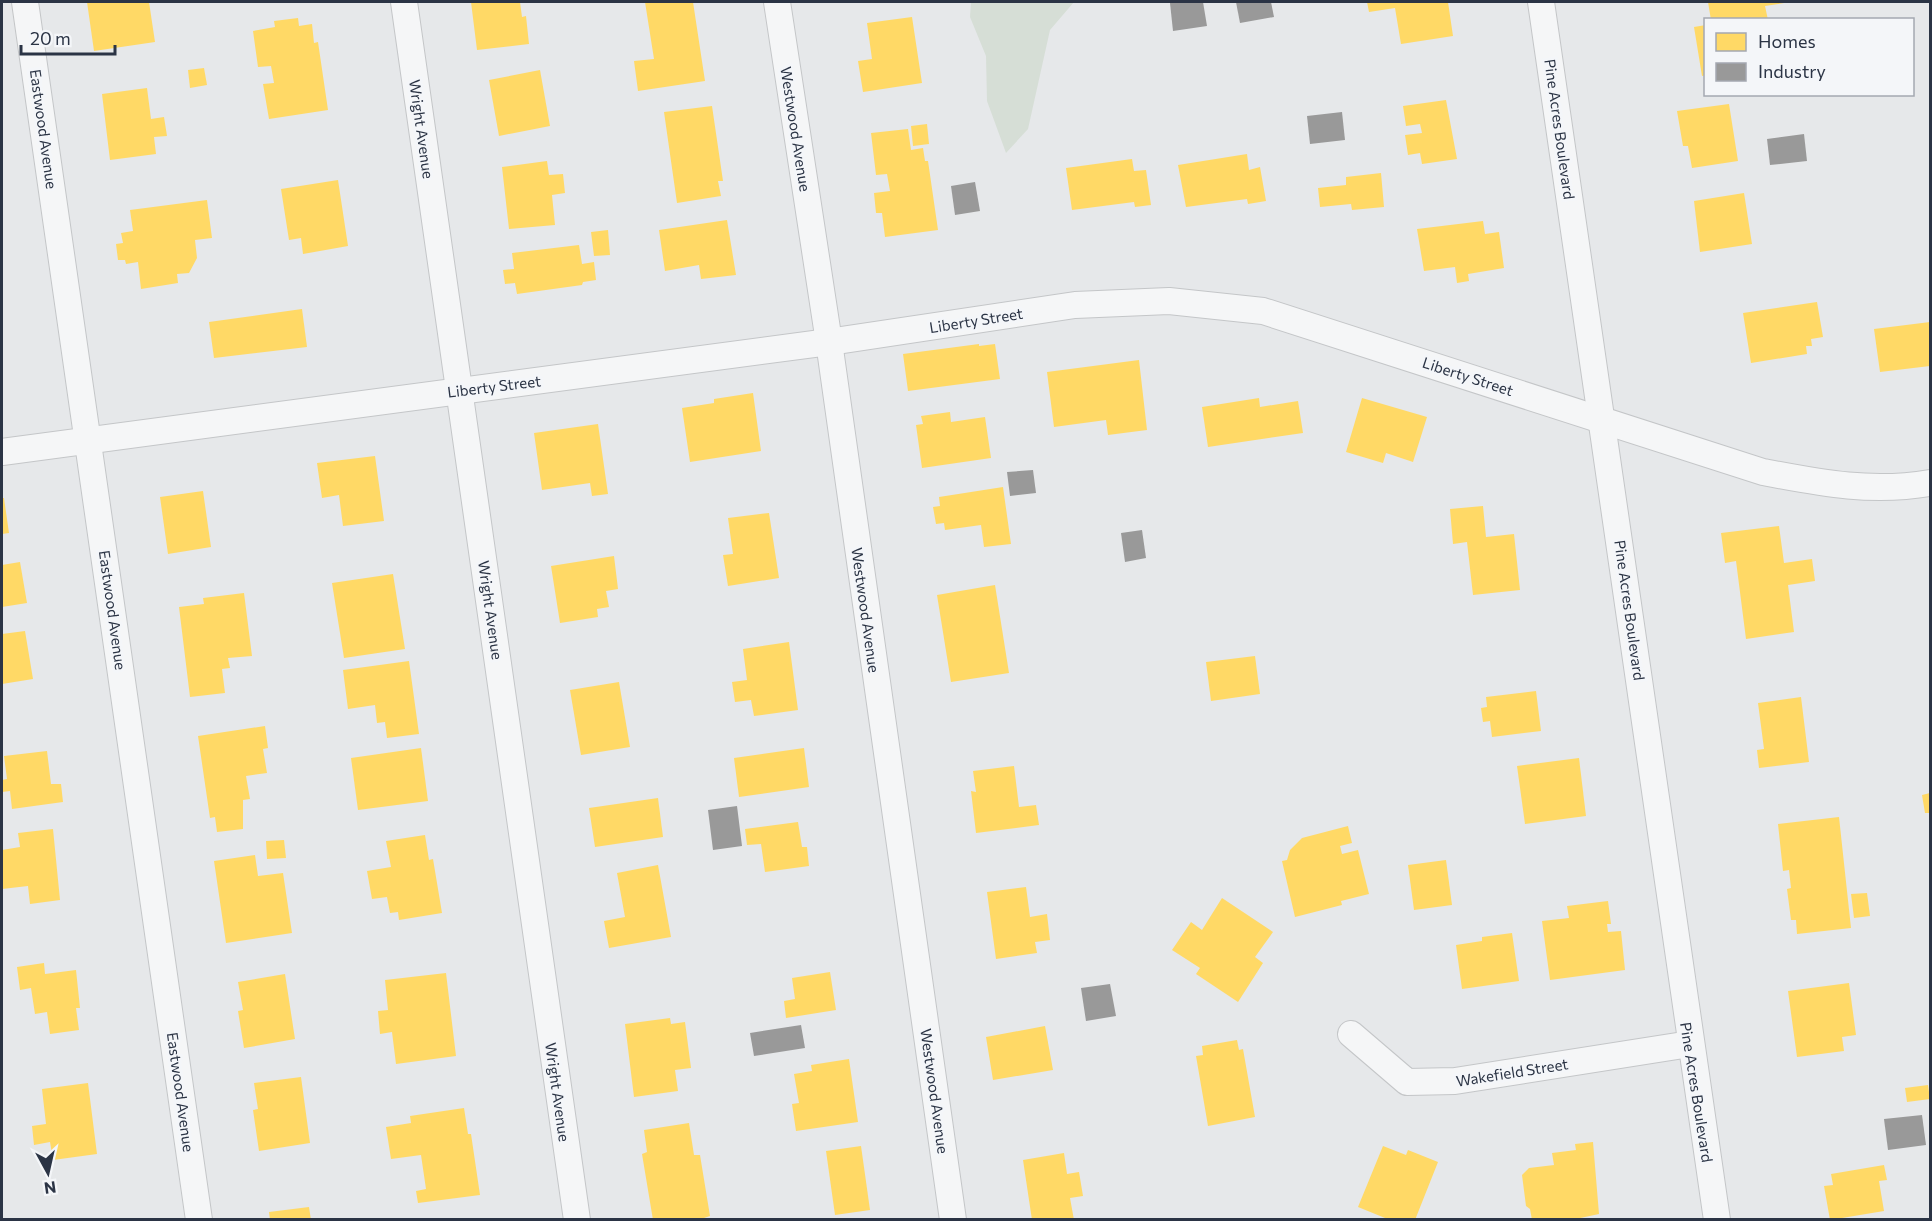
<svg xmlns="http://www.w3.org/2000/svg" width="1932" height="1221" viewBox="0 0 1932 1221" font-family="Commissioner,sans-serif">
  <style>
    .green { fill: #d6ded6 }
    .homes { fill: #ffd966 }
    .industry { fill: #999 }
    .lines { fill: none; stroke-linecap: round; stroke-linejoin: round }
    .minor-casing { stroke: #c4c6c8; stroke-width: 28 }
    .minor { stroke: #f5f6f7; stroke-width: 26 }
    .labels { text-anchor: middle; dominant-baseline: central; stroke-width: 6; stroke-linejoin: round; paint-order: stroke }
    .street-label { font-size: 15px; fill: #2b3445; stroke: #f4f6f9 }
  </style>
  <rect width="100%" height="100%" fill="#e6e8ea"/>
  <path class="green" d="M 971,2 L 1074,2 L 1050,30 L 1028,129 L 1006,153 L 987,101 L 986,56 L 970,17 Z"/>
  <g class="homes">
    <path d="M 87,2 L 149,2 L 155,42 L 94,51 Z"/>
    <path d="M 471,2 L 520,2 L 522,17 L 526,16 L 529,44 L 477,50 Z"/>
    <path d="M 645,2 L 693,2 L 705,81 L 638,91 L 634,61 L 654,59 Z"/>
    <path d="M 1367,2 L 1448,2 L 1453,36 L 1401,44 L 1395,8 L 1369,12 Z"/>
    <path d="M 1708,2 L 1783,2 L 1784,3 L 1765,6 L 1768,20 L 1711,20 Z"/>
    <path d="M 912,17 L 922,83 L 863,92 L 858,61 L 872,59 L 867,23 Z"/>
    <path d="M 298,18 L 299,26 L 312,24 L 314,43 L 318,42 L 328,110 L 269,119 L 263,84 L 274,83 L 271,66 L 258,67 L 253,31 L 275,27 L 274,21 Z"/>
    <path d="M 1706,25 L 1706,75 L 1702,76 L 1694,27 Z"/>
    <path d="M 204,68 L 207,85 L 190,88 L 188,70 Z"/>
    <path d="M 540,70 L 550,126 L 499,136 L 489,80 Z"/>
    <path d="M 147,88 L 151,119 L 164,117 L 167,136 L 154,137 L 156,154 L 110,160 L 102,94 Z"/>
    <path d="M 1446,100 L 1457,159 L 1422,164 L 1420,153 L 1408,155 L 1405,135 L 1422,133 L 1420,124 L 1406,126 L 1403,106 Z"/>
    <path d="M 1729,104 L 1738,161 L 1692,168 L 1688,146 L 1683,146 L 1677,111 Z"/>
    <path d="M 712,106 L 723,181 L 718,181 L 721,196 L 677,203 L 664,112 Z"/>
    <path d="M 927,124 L 929,144 L 913,146 L 911,126 Z"/>
    <path d="M 908,129 L 911,150 L 923,148 L 925,161 L 928,161 L 938,230 L 885,237 L 882,213 L 876,213 L 874,193 L 890,191 L 887,174 L 876,175 L 871,133 Z"/>
    <path d="M 1247,154 L 1249,170 L 1260,167 L 1266,201 L 1248,204 L 1247,199 L 1186,207 L 1178,165 Z"/>
    <path d="M 1132,159 L 1134,171 L 1146,170 L 1151,205 L 1135,207 L 1134,202 L 1072,210 L 1066,168 Z"/>
    <path d="M 547,161 L 549,175 L 563,174 L 565,193 L 552,195 L 555,225 L 509,229 L 502,167 Z"/>
    <path d="M 1381,173 L 1384,207 L 1352,210 L 1351,204 L 1320,207 L 1318,188 L 1346,185 L 1346,177 Z"/>
    <path d="M 338,180 L 348,246 L 303,254 L 301,238 L 289,240 L 281,189 Z"/>
    <path d="M 1744,193 L 1752,244 L 1700,252 L 1694,201 Z"/>
    <path d="M 207,200 L 212,238 L 195,240 L 197,258 L 189,273 L 177,274 L 178,283 L 141,289 L 138,262 L 126,264 L 125,260 L 118,260 L 116,244 L 123,243 L 121,233 L 133,231 L 130,210 Z"/>
    <path d="M 727,220 L 736,275 L 701,279 L 699,265 L 665,271 L 659,230 Z"/>
    <path d="M 1483,221 L 1485,234 L 1499,232 L 1504,268 L 1468,274 L 1469,281 L 1457,283 L 1455,267 L 1424,271 L 1417,229 Z"/>
    <path d="M 608,230 L 610,255 L 594,256 L 591,232 Z"/>
    <path d="M 579,245 L 582,264 L 594,262 L 596,280 L 583,282 L 582,285 L 517,294 L 515,283 L 505,284 L 503,270 L 514,269 L 512,253 Z"/>
    <path d="M 1817,302 L 1823,337 L 1811,339 L 1812,346 L 1806,346 L 1807,354 L 1751,363 L 1743,313 Z"/>
    <path d="M 302,309 L 307,347 L 214,358 L 209,322 Z"/>
    <path d="M 1930,322 L 1930,366 L 1880,372 L 1874,329 Z"/>
    <path d="M 979,344 L 979,346 L 995,344 L 1000,379 L 908,391 L 903,354 Z"/>
    <path d="M 1139,360 L 1147,430 L 1108,435 L 1106,420 L 1054,427 L 1047,372 Z"/>
    <path d="M 753,393 L 761,451 L 690,462 L 682,408 L 714,403 L 714,399 Z"/>
    <path d="M 1259,398 L 1260,407 L 1298,401 L 1303,433 L 1208,447 L 1202,407 Z"/>
    <path d="M 1362,398 L 1427,417 L 1413,462 L 1386,453 L 1383,463 L 1346,452 Z"/>
    <path d="M 950,412 L 951,422 L 985,417 L 991,458 L 922,468 L 916,425 L 923,424 L 921,416 Z"/>
    <path d="M 598,424 L 608,494 L 592,496 L 590,483 L 542,490 L 534,433 Z"/>
    <path d="M 375,456 L 384,521 L 343,526 L 339,495 L 322,498 L 317,463 Z"/>
    <path d="M 1003,487 L 1011,544 L 984,547 L 981,525 L 945,530 L 944,523 L 936,524 L 933,507 L 940,506 L 939,497 Z"/>
    <path d="M 203,491 L 211,547 L 168,554 L 160,497 Z"/>
    <path d="M 2,498 L 4,498 L 9,533 L 2,534 Z"/>
    <path d="M 1483,506 L 1486,537 L 1514,534 L 1520,590 L 1473,595 L 1467,542 L 1453,544 L 1450,509 Z"/>
    <path d="M 769,513 L 779,578 L 728,586 L 723,555 L 733,554 L 728,518 Z"/>
    <path d="M 1779,526 L 1784,563 L 1812,559 L 1815,581 L 1788,585 L 1794,632 L 1746,639 L 1736,561 L 1725,563 L 1721,533 Z"/>
    <path d="M 614,556 L 618,589 L 606,591 L 609,607 L 597,609 L 598,617 L 560,623 L 551,566 Z"/>
    <path d="M 20,562 L 27,603 L 2,607 L 2,565 Z"/>
    <path d="M 393,574 L 405,649 L 344,658 L 332,583 Z"/>
    <path d="M 995,585 L 1009,673 L 951,682 L 937,595 Z"/>
    <path d="M 244,593 L 252,656 L 228,658 L 230,668 L 222,669 L 225,693 L 190,697 L 179,607 L 204,604 L 203,598 Z"/>
    <path d="M 25,631 L 33,679 L 2,684 L 2,634 Z"/>
    <path d="M 789,642 L 798,710 L 754,716 L 751,700 L 735,702 L 732,682 L 747,680 L 743,649 Z"/>
    <path d="M 1255,656 L 1260,694 L 1211,701 L 1206,662 Z"/>
    <path d="M 409,661 L 419,734 L 387,738 L 385,722 L 377,723 L 375,705 L 348,709 L 343,670 Z"/>
    <path d="M 619,682 L 630,747 L 581,755 L 570,690 Z"/>
    <path d="M 1536,691 L 1541,731 L 1492,737 L 1490,721 L 1483,722 L 1481,708 L 1487,707 L 1486,697 Z"/>
    <path d="M 1801,697 L 1809,762 L 1759,768 L 1757,750 L 1764,749 L 1758,703 Z"/>
    <path d="M 265,726 L 268,748 L 263,749 L 267,773 L 246,776 L 250,799 L 243,800 L 243,829 L 217,832 L 215,817 L 210,818 L 198,736 Z"/>
    <path d="M 421,748 L 428,801 L 358,810 L 351,758 Z"/>
    <path d="M 804,748 L 809,787 L 739,797 L 734,758 Z"/>
    <path d="M 47,751 L 51,784 L 61,784 L 63,802 L 12,809 L 10,791 L 2,792 L 2,780 L 7,779 L 4,756 Z"/>
    <path d="M 1579,758 L 1586,816 L 1525,824 L 1517,766 Z"/>
    <path d="M 1014,766 L 1019,807 L 1036,805 L 1039,825 L 976,833 L 971,791 L 976,792 L 973,771 Z"/>
    <path d="M 1930,793 L 1930,813 L 1925,813 L 1922,795 Z"/>
    <path d="M 658,798 L 663,837 L 595,847 L 589,808 Z"/>
    <path d="M 1839,817 L 1851,928 L 1797,934 L 1796,920 L 1791,920 L 1787,889 L 1791,888 L 1789,870 L 1783,871 L 1778,824 Z"/>
    <path d="M 798,822 L 802,847 L 807,847 L 809,866 L 765,872 L 761,844 L 747,845 L 745,829 Z"/>
    <path d="M 1348,826 L 1352,843 L 1340,846 L 1342,854 L 1358,850 L 1369,894 L 1341,901 L 1342,905 L 1295,917 L 1282,861 L 1287,860 L 1290,850 L 1302,838 Z"/>
    <path d="M 53,829 L 60,900 L 30,904 L 28,886 L 2,889 L 2,850 L 20,847 L 18,833 Z"/>
    <path d="M 425,835 L 429,860 L 433,859 L 442,913 L 399,920 L 398,912 L 390,913 L 387,897 L 372,899 L 367,871 L 391,867 L 386,841 Z"/>
    <path d="M 284,840 L 286,858 L 267,859 L 266,841 Z"/>
    <path d="M 255,855 L 258,876 L 283,873 L 292,933 L 226,943 L 214,861 Z"/>
    <path d="M 1446,860 L 1452,905 L 1414,910 L 1408,865 Z"/>
    <path d="M 658,865 L 671,937 L 609,948 L 604,921 L 625,917 L 617,873 Z"/>
    <path d="M 1026,887 L 1030,917 L 1047,914 L 1050,940 L 1035,942 L 1037,953 L 996,959 L 987,892 Z"/>
    <path d="M 1867,893 L 1870,916 L 1854,918 L 1851,894 Z"/>
    <path d="M 1222,898 L 1273,932 L 1255,957 L 1263,963 L 1238,1002 L 1196,974 L 1200,968 L 1172,950 L 1191,922 L 1202,930 Z"/>
    <path d="M 1608,901 L 1611,924 L 1607,924 L 1608,932 L 1621,931 L 1625,970 L 1550,980 L 1542,921 L 1569,918 L 1567,906 Z"/>
    <path d="M 1512,933 L 1519,981 L 1462,989 L 1456,945 L 1482,941 L 1482,937 Z"/>
    <path d="M 44,963 L 45,974 L 76,970 L 80,1008 L 76,1008 L 79,1030 L 50,1034 L 47,1012 L 35,1014 L 31,988 L 20,990 L 17,967 Z"/>
    <path d="M 830,972 L 836,1010 L 786,1018 L 784,1001 L 795,999 L 792,978 Z"/>
    <path d="M 446,973 L 456,1056 L 396,1064 L 392,1032 L 380,1034 L 378,1011 L 388,1010 L 385,980 Z"/>
    <path d="M 285,974 L 295,1039 L 244,1048 L 238,1011 L 243,1010 L 238,982 Z"/>
    <path d="M 1849,983 L 1856,1035 L 1842,1037 L 1844,1051 L 1797,1057 L 1788,991 Z"/>
    <path d="M 670,1018 L 671,1024 L 685,1022 L 691,1068 L 675,1070 L 678,1091 L 634,1097 L 625,1024 Z"/>
    <path d="M 1045,1026 L 1053,1070 L 993,1080 L 986,1037 Z"/>
    <path d="M 1237,1040 L 1239,1050 L 1243,1049 L 1255,1117 L 1208,1126 L 1196,1056 L 1203,1055 L 1202,1046 Z"/>
    <path d="M 849,1059 L 858,1122 L 796,1131 L 792,1104 L 799,1103 L 794,1074 L 812,1071 L 811,1065 Z"/>
    <path d="M 301,1077 L 310,1143 L 259,1151 L 253,1110 L 258,1109 L 254,1083 Z"/>
    <path d="M 88,1083 L 97,1154 L 53,1160 L 50,1142 L 34,1145 L 32,1126 L 46,1124 L 42,1089 Z"/>
    <path d="M 1928,1085 L 1930,1099 L 1907,1102 L 1905,1088 Z"/>
    <path d="M 464,1108 L 468,1134 L 471,1134 L 480,1195 L 418,1203 L 416,1191 L 426,1189 L 421,1155 L 391,1159 L 386,1127 L 411,1123 L 410,1116 Z"/>
    <path d="M 689,1123 L 694,1155 L 700,1155 L 710,1216 L 698,1220 L 653,1220 L 642,1154 L 647,1152 L 644,1130 Z"/>
    <path d="M 1593,1142 L 1599,1214 L 1571,1220 L 1532,1220 L 1530,1209 L 1526,1206 L 1522,1175 L 1529,1168 L 1554,1165 L 1552,1153 L 1576,1150 L 1575,1144 Z"/>
    <path d="M 861,1146 L 870,1210 L 835,1215 L 826,1151 Z"/>
    <path d="M 1383,1146 L 1406,1155 L 1408,1150 L 1438,1162 L 1415,1220 L 1390,1220 L 1358,1207 Z"/>
    <path d="M 1064,1153 L 1067,1174 L 1079,1172 L 1083,1196 L 1070,1198 L 1074,1220 L 1032,1220 L 1023,1160 Z"/>
    <path d="M 1884,1165 L 1887,1180 L 1879,1181 L 1884,1211 L 1830,1220 L 1824,1186 L 1833,1185 L 1831,1174 Z"/>
    <path d="M 309,1207 L 311,1220 L 270,1220 L 269,1212 Z"/>
  </g>
  <g class="industry">
    <path d="M 1179,2 L 1203,2 L 1207,26 L 1173,31 L 1170,3 Z"/>
    <path d="M 1236,2 L 1271,2 L 1274,17 L 1240,23 Z"/>
    <path d="M 1342,112 L 1345,140 L 1310,144 L 1307,116 Z"/>
    <path d="M 1804,134 L 1807,161 L 1770,165 L 1767,139 Z"/>
    <path d="M 975,182 L 980,211 L 955,215 L 951,186 Z"/>
    <path d="M 1033,470 L 1036,493 L 1010,496 L 1007,472 Z"/>
    <path d="M 1142,530 L 1146,558 L 1125,562 L 1121,533 Z"/>
    <path d="M 737,806 L 742,846 L 713,850 L 708,810 Z"/>
    <path d="M 1110,984 L 1116,1016 L 1086,1021 L 1081,988 Z"/>
    <path d="M 801,1025 L 805,1048 L 754,1056 L 750,1033 Z"/>
    <path d="M 1922,1115 L 1926,1145 L 1888,1150 L 1884,1119 Z"/>
  </g>
  <g class="lines">
    <defs>
      <g id="minor">
        <path d="M 25,2 L 199,1220"/>
        <path d="M 404,2 L 577,1220"/>
        <path d="M 777,2 L 829,342 L 953,1220"/>
        <path d="M 1541,2 L 1717,1220"/>
        <path d="M 2,452 L 829,342 L 1075,305 L 1169,301 L 1263,311 L 1763,472 C 1821,483 1871,493 1930,483"/>
        <path d="M 1351,1034 L 1407,1082 L 1455,1081 L 1690,1044"/>
      </g>
    </defs>
    <use href="#minor" class="minor-casing"/>
    <use href="#minor" class="minor"/>
  </g>
  <g class="labels">
    <g class="street-label">
      <text transform="translate(44 129) rotate(82)">Eastwood Avenue</text>
      <text transform="translate(422 129) rotate(82)">Wright Avenue</text>
      <text transform="translate(796 129) rotate(81)">Westwood Avenue</text>
      <text transform="translate(1560 129) rotate(82)">Pine Acres Boulevard</text>
      <text transform="translate(976 320) rotate(-9)">Liberty Street</text>
      <text transform="translate(1468 376) rotate(18)">Liberty Street</text>
      <text transform="translate(494 386) rotate(-7)">Liberty Street</text>
      <text transform="translate(113 610) rotate(82)">Eastwood Avenue</text>
      <text transform="translate(491 610) rotate(82)">Wright Avenue</text>
      <text transform="translate(866 610) rotate(82)">Westwood Avenue</text>
      <text transform="translate(1630 610) rotate(82)">Pine Acres Boulevard</text>
      <text transform="translate(1512 1072) rotate(-9)">Wakefield Street</text>
      <text transform="translate(935 1091) rotate(82)">Westwood Avenue</text>
      <text transform="translate(181 1092) rotate(82)">Eastwood Avenue</text>
      <text transform="translate(558 1092) rotate(82)">Wright Avenue</text>
      <text transform="translate(1697 1092) rotate(81)">Pine Acres Boulevard</text>
    </g>
  </g>
  <rect width="1932" height="1221" fill="none" stroke="#2b3445" stroke-width="6"/>
  <rect x="1704" y="18" width="210" height="78" fill="#f4f6f9" stroke="#a4a8b1" stroke-width="1.5"/>
  <rect x="1716" y="33" width="30" height="18" fill="#ffd966" stroke="#a4a8b1" stroke-width="1.5"/>
  <text x="1758" y="48" font-size="18" fill="#2b3445">Homes</text>
  <rect x="1716" y="63" width="30" height="18" fill="#999999" stroke="#a4a8b1" stroke-width="1.5"/>
  <text x="1758" y="78" font-size="18" fill="#2b3445">Industry</text>
  <g transform="translate(48 1173) rotate(172)" stroke="#f4f6f9" stroke-width="4.5" paint-order="stroke">
  <path d="M0-4.5L10 22L0 15L-10 22Z" fill="#2b3445"/>
  <text y="-9" font-size="16" font-weight="bold" text-anchor="middle" fill="#2b3445">N</text>
  </g>
  <path d="M21 45v9h94v-9" fill="none" stroke="#2b3445" stroke-width="3"/>
  <text x="30" y="45" font-size="18" fill="#2b3445" stroke="#f4f6f9" stroke-width="4.5" paint-order="stroke">20 m</text>
</svg>
